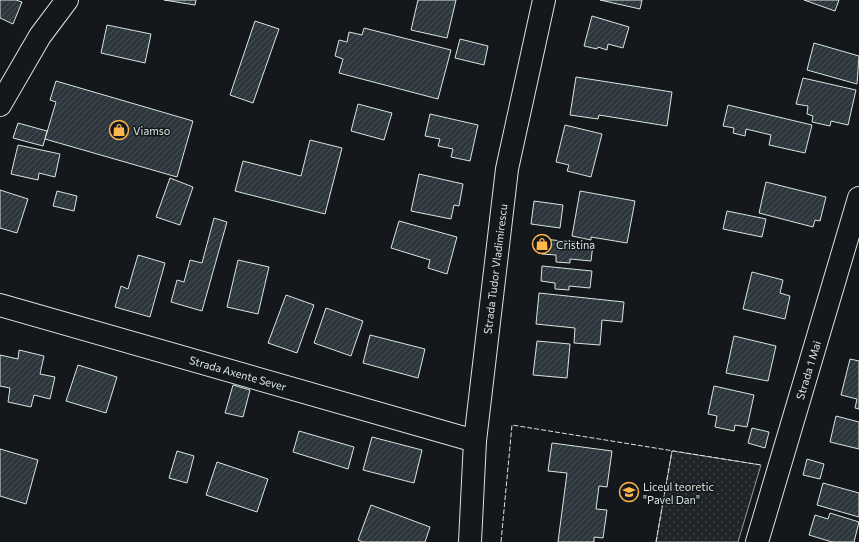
<svg xmlns="http://www.w3.org/2000/svg" width="859" height="542" viewBox="0 0 859 542" font-family="Commissioner,sans-serif">
  <style>
    .park { fill: url(#park-dots); stroke: #939e99 }
    .building { fill: url(#building-hatch); stroke: #d8e6dc }
    .lines { fill: none; stroke-linecap: round; stroke-linejoin: round }
    .minor-casing { stroke: #d8e6dc; stroke-width: 24 }
    .major-casing { stroke: #d8e6dc; stroke-width: 24 }
    .minor { stroke: #14181c; stroke-width: 22 }
    .major { stroke: #14181c; stroke-width: 22 }
    .fence { stroke: #d8e6dc; stroke-width: 1; stroke-dasharray: 5 2; stroke-linecap: butt }
    .labels { text-anchor: middle; dominant-baseline: central; stroke-width: 3; stroke-linejoin: round; paint-order: stroke }
    .poi-label { font-size: 11px; fill: #d8e6dc; stroke: #14181c; text-anchor: start }
    .street-label { font-size: 11px; fill: #d8e6dc; stroke: #14181c }
  </style>
  <defs>
    <pattern id="park-dots" width="8" height="8" patternUnits="userSpaceOnUse"><rect width="8" height="8" fill="#202428"/><path d="M2 2h.1M6 6h.1" fill="none" stroke="#404447" stroke-width="1.8" stroke-linecap="round"/></pattern>
    <pattern id="building-hatch" width="6" height="6" patternUnits="userSpaceOnUse"><rect width="6" height="6" fill="#2c363c"/><path d="M-1 1l2-2M0 6l6-6M5 7l2-2" fill="none" stroke="#4a5358"/></pattern>
  </defs>
  <rect width="100%" height="100%" fill="#14181c"/>
  <path class="park" d="M 672,451 L 761,465 L 738,542 L 656,542 Z"/>
  <g class="building">
    <path d="M 0,0 L 16,0 L 22,2 L 13,24 L 0,18 Z"/>
    <path d="M 164,0 L 196,0 L 195,5 Z"/>
    <path d="M 418,0 L 456,0 L 447,38 L 411,30 Z"/>
    <path d="M 600,0 L 642,0 L 640,9 Z"/>
    <path d="M 804,0 L 839,0 L 835,11 Z"/>
    <path d="M 592,16 L 629,27 L 623,48 L 608,44 L 607,50 L 598,47 L 597,49 L 584,46 Z"/>
    <path d="M 255,21 L 279,29 L 253,103 L 230,95 Z"/>
    <path d="M 107,25 L 151,34 L 145,63 L 101,53 Z"/>
    <path d="M 364,28 L 451,50 L 438,99 L 339,73 L 343,59 L 335,56 L 339,40 L 347,42 L 349,32 L 362,35 Z"/>
    <path d="M 460,39 L 488,46 L 484,65 L 455,58 Z"/>
    <path d="M 814,43 L 859,56 L 857,84 L 807,70 Z"/>
    <path d="M 576,77 L 672,92 L 667,126 L 599,115 L 598,119 L 570,115 Z"/>
    <path d="M 803,78 L 856,90 L 848,125 L 831,121 L 830,126 L 812,122 L 813,116 L 807,114 L 808,106 L 796,104 Z"/>
    <path d="M 56,81 L 193,121 L 177,177 L 45,139 L 56,102 L 50,100 Z"/>
    <path d="M 358,104 L 392,113 L 384,140 L 351,131 Z"/>
    <path d="M 728,105 L 812,125 L 805,153 L 769,145 L 771,135 L 746,129 L 745,136 L 733,133 L 734,128 L 723,126 Z"/>
    <path d="M 430,114 L 478,125 L 470,161 L 451,157 L 453,149 L 438,146 L 440,139 L 425,136 Z"/>
    <path d="M 18,123 L 47,131 L 43,146 L 13,138 Z"/>
    <path d="M 565,125 L 602,134 L 591,177 L 567,171 L 569,165 L 556,162 Z"/>
    <path d="M 310,140 L 342,148 L 325,214 L 235,191 L 243,161 L 301,176 Z"/>
    <path d="M 18,145 L 60,154 L 55,177 L 39,173 L 38,180 L 11,174 Z"/>
    <path d="M 419,174 L 463,184 L 459,206 L 454,205 L 451,219 L 411,211 Z"/>
    <path d="M 170,178 L 193,187 L 180,225 L 156,217 Z"/>
    <path d="M 766,182 L 826,197 L 820,221 L 815,220 L 813,227 L 759,213 Z"/>
    <path d="M 0,190 L 28,199 L 17,233 L 0,228 Z"/>
    <path d="M 57,191 L 77,196 L 74,211 L 53,206 Z"/>
    <path d="M 580,191 L 635,201 L 627,243 L 591,237 L 591,240 L 572,236 Z"/>
    <path d="M 534,201 L 563,205 L 560,228 L 531,224 Z"/>
    <path d="M 727,211 L 766,219 L 762,237 L 723,229 Z"/>
    <path d="M 214,218 L 227,222 L 202,311 L 171,302 L 177,280 L 184,282 L 190,260 L 202,263 Z"/>
    <path d="M 399,221 L 457,237 L 447,274 L 428,268 L 430,260 L 391,248 Z"/>
    <path d="M 543,239 L 593,244 L 591,261 L 570,259 L 570,263 L 556,262 L 556,255 L 542,254 Z"/>
    <path d="M 138,255 L 165,263 L 150,317 L 115,307 L 121,286 L 128,289 Z"/>
    <path d="M 238,260 L 269,267 L 258,314 L 227,307 Z"/>
    <path d="M 542,266 L 592,271 L 590,288 L 569,286 L 569,290 L 555,289 L 555,283 L 541,281 Z"/>
    <path d="M 752,272 L 783,280 L 780,293 L 790,296 L 785,319 L 743,309 Z"/>
    <path d="M 539,293 L 624,302 L 622,322 L 602,320 L 600,345 L 574,343 L 575,328 L 536,324 Z"/>
    <path d="M 286,295 L 314,305 L 297,353 L 268,343 Z"/>
    <path d="M 326,308 L 363,321 L 351,356 L 314,343 Z"/>
    <path d="M 370,335 L 425,349 L 418,378 L 363,363 Z"/>
    <path d="M 734,336 L 776,346 L 768,381 L 726,373 Z"/>
    <path d="M 537,341 L 570,344 L 567,378 L 533,375 Z"/>
    <path d="M 19,350 L 44,356 L 40,374 L 55,377 L 50,399 L 34,395 L 31,407 L 8,402 L 10,388 L 0,386 L 0,355 L 18,359 Z"/>
    <path d="M 850,359 L 859,361 L 859,409 L 855,408 L 857,399 L 841,395 Z"/>
    <path d="M 78,365 L 117,377 L 106,413 L 66,401 Z"/>
    <path d="M 233,385 L 250,390 L 243,417 L 225,413 Z"/>
    <path d="M 714,386 L 754,395 L 747,427 L 735,425 L 734,431 L 715,427 L 717,416 L 708,414 Z"/>
    <path d="M 836,416 L 859,422 L 859,449 L 830,442 Z"/>
    <path d="M 752,428 L 769,432 L 765,448 L 748,443 Z"/>
    <path d="M 299,431 L 354,447 L 348,469 L 293,452 Z"/>
    <path d="M 372,437 L 422,450 L 414,483 L 363,470 Z"/>
    <path d="M 552,443 L 612,451 L 607,487 L 599,486 L 596,509 L 607,510 L 603,538 L 594,537 L 594,542 L 558,542 L 567,473 L 548,471 Z"/>
    <path d="M 0,449 L 38,460 L 26,504 L 0,496 Z"/>
    <path d="M 177,451 L 194,456 L 187,483 L 169,478 Z"/>
    <path d="M 807,459 L 824,464 L 820,479 L 803,475 Z"/>
    <path d="M 217,462 L 268,479 L 257,512 L 206,495 Z"/>
    <path d="M 823,483 L 859,493 L 859,517 L 817,505 Z"/>
    <path d="M 371,505 L 430,527 L 425,542 L 363,542 L 358,540 Z"/>
    <path d="M 830,513 L 859,522 L 854,542 L 832,542 L 809,535 L 815,515 L 828,519 Z"/>
  </g>
  <g class="lines">
    <defs>
      <g id="minor">
        <path d="M 0,305 L 475,441"/>
        <path d="M 470,542 L 475,441 L 507,169 L 544,0"/>
        <path d="M 757,542 L 859,198"/>
      </g>
      <path id="major" d="M 0,105 L 40,36 L 67,0"/>
    </defs>
    <use href="#minor" class="minor-casing"/>
    <use href="#major" class="major-casing"/>
    <use href="#minor" class="minor"/>
    <use href="#major" class="major"/>
    <g class="fence">
      <path d="M 501,542 L 512,425 L 761,465"/>
      <path d="M 656,542 L 672,451"/>
    </g>
  </g>
  <defs>
    <symbol id="shop-ring" viewBox="-11 -11 22 22"><circle r="9.5" fill="#14181c" stroke="#ffb74d" stroke-width="1.5"/><path d="M-5-2.5h2.3a2.7 3.5 0 0 1 5.4 0H5L5.5 6h-11ZM-1.5-2.5h3a1.5 2.3 0 0 0-3 0Z" fill="#ffb74d"/></symbol>
    <symbol id="school-ring" viewBox="-11 -11 22 22"><circle r="9.5" fill="#14181c" stroke="#ffb74d" stroke-width="1.5"/><path d="M0-5L7-2L0 1L-7-2ZM-4 1L0 2.5L4 1V4Q0 6-4 4Z" fill="#ffb74d"/></symbol>
  </defs>
  <g fill-rule="evenodd">
    <use href="#shop-ring" x="108" y="119" width="22" height="22"/>
    <use href="#shop-ring" x="531" y="233" width="22" height="22"/>
    <use href="#school-ring" x="618" y="481" width="22" height="22"/>
  </g>
  <g class="labels">
    <g class="poi-label">
      <text x="133" y="130">Viamso</text>
      <text x="556" y="244">Cristina</text>
      <text x="643" y="486">Liceul teoretic<tspan x="643" dy="13">"Pavel Dan"</tspan></text>
    </g>
    <g class="street-label">
      <text transform="translate(495 269) rotate(-83)">Strada Tudor Vladimirescu</text>
      <text transform="translate(808 370) rotate(-73)">Strada 1 Mai</text>
      <text transform="translate(238 373) rotate(16)">Strada Axente Sever</text>
    </g>
  </g>
</svg>
